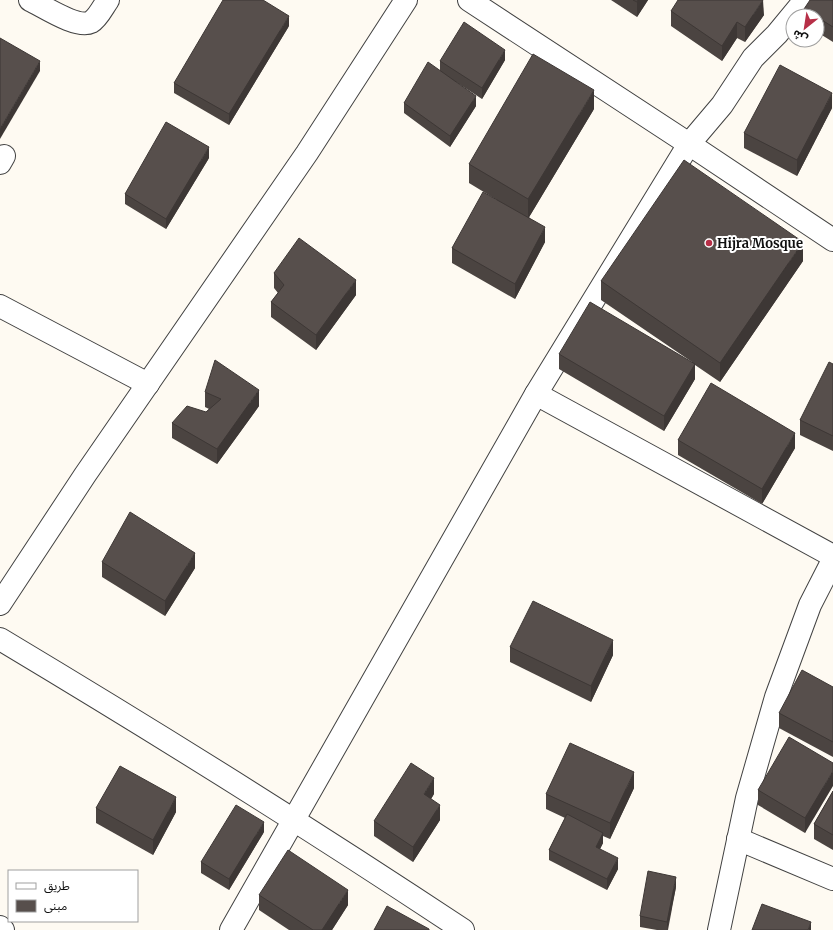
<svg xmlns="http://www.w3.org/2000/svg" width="833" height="930" viewBox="0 0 833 930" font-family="Merriweather,'Noto Sans Arabic',serif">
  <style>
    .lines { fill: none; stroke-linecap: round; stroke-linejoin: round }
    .minor-casing { stroke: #424242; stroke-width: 24 }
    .minor { stroke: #fff; stroke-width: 22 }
    .wall { fill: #4b4441 }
    .shaded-wall { fill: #3d3735 }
    .building { fill: #574f4c; stroke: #3d3735 }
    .poi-dot { fill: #b72f47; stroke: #fff; stroke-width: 1.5 }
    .labels { text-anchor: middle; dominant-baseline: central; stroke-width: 4; stroke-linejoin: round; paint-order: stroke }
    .poi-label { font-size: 13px; font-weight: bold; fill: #0f0f0f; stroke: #fff; text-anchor: start }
  </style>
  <rect width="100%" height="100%" fill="#fefaf2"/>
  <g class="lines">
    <defs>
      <g id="minor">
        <path d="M 30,0 C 43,6 77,29 91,22 C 98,18 103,7 108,0"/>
        <path d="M 805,0 L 777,34 L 753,58 L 722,105 L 689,144 L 833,240"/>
        <path d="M 0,163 L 4,156"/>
        <path d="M 0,306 L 148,384"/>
        <path d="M 536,394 L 833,556"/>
        <path d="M 0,604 L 85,475 L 307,153 L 406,0"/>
        <path d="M 0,639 C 157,733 311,829 463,930"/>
        <path d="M 738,839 L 833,879"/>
        <path d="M 0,927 L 3,930"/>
        <path d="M 231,930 L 536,394 L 689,144 L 469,0"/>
        <path d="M 719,930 L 747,798 L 776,697 L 810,605 L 833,560"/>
      </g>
    </defs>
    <use href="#minor" class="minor-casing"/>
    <use href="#minor" class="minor"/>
  </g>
  <g class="wall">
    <path d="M 611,0 L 648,0 L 637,17 Z"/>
    <path d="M 833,0 L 833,42 L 817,32 L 817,16 L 804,16 L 804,9 Z"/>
    <path d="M 671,11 L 764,15 L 745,42 L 737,38 L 722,61 L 671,26 Z"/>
    <path d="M 289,26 L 229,125 L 174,93 L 174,83 Z"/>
    <path d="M 505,60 L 482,99 L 456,82 L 476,106 L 450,147 L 404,113 L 404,103 L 440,71 L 440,61 Z"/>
    <path d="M 832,108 L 797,176 L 744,148 L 744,133 Z"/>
    <path d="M 594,109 L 529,217 L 545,242 L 515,299 L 452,263 L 452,248 L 497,200 L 469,183 L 469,164 Z"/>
    <path d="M 209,158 L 166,229 L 125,204 L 125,194 Z"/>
    <path d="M 803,261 L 720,382 L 695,365 L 695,379 L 664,431 L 559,369 L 559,354 L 692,362 L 601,300 L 601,281 Z"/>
    <path d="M 274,273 L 356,295 L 316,350 L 271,317 L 271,302 L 278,293 L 274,288 Z"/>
    <path d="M 833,364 L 833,451 L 800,435 L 800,420 Z"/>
    <path d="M 205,392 L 259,406 L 217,464 L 172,438 L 172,423 L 206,412 L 209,409 L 205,407 Z"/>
    <path d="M 678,440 L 795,448 L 762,504 L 678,455 Z"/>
    <path d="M 102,562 L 195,568 L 165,616 L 102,577 Z"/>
    <path d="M 510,647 L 613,655 L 591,702 L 510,662 Z"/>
    <path d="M 833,687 L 833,757 L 779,728 L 779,713 Z"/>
    <path d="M 833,763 L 805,833 L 758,805 L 758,790 Z"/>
    <path d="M 634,788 L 610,839 L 603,836 L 603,843 L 600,849 L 618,869 L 607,890 L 549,860 L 549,850 L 565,818 L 546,809 L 546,794 Z"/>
    <path d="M 833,791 L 833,850 L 814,839 L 814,824 Z"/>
    <path d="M 434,794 L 431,799 L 440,820 L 413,862 L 374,836 L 374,821 Z"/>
    <path d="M 96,808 L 176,812 L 153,855 L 96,823 Z"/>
    <path d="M 264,832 L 229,890 L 201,873 L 201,862 Z"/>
    <path d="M 676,887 L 668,930 L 657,930 L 640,927 L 640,916 Z"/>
    <path d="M 259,895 L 348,905 L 332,930 L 289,930 L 259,910 Z"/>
  </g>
  <g class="shaded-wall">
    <path d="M 638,0 L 648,0 L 637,17 L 637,2 Z"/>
    <path d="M 763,0 L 764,15 L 745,42 L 745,27 Z"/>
    <path d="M 289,16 L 289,26 L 229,125 L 229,114 Z"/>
    <path d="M 737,22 L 737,38 L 722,61 L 722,46 Z"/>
    <path d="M 505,50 L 505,60 L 482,99 L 482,88 Z"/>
    <path d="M 40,61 L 40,71 L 0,139 L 0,129 Z"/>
    <path d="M 594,90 L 594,109 L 528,219 L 528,199 Z"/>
    <path d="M 832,93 L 832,108 L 797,176 L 797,160 Z"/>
    <path d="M 476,96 L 476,106 L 450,147 L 450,136 Z"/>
    <path d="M 209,147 L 209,158 L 166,229 L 166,219 Z"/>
    <path d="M 545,227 L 545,242 L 515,299 L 515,284 Z"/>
    <path d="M 803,242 L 803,261 L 720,382 L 720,363 Z"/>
    <path d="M 356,280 L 356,295 L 316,350 L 316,335 Z"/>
    <path d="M 695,364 L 695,379 L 664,431 L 664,416 Z"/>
    <path d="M 259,390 L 259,406 L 217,464 L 217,449 Z"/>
    <path d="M 795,433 L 795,448 L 762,504 L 762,489 Z"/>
    <path d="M 195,553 L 195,568 L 165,616 L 165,601 Z"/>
    <path d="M 613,640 L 613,655 L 591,702 L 591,686 Z"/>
    <path d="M 833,771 L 833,786 L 805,833 L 805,818 Z"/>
    <path d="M 634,772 L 634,788 L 610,839 L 610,823 Z"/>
    <path d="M 434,778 L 434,794 L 424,810 L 424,794 Z"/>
    <path d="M 176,797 L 176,812 L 153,855 L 153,840 Z"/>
    <path d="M 440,805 L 440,820 L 413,862 L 413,847 Z"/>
    <path d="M 264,822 L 264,832 L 229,890 L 229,879 Z"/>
    <path d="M 603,833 L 603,843 L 596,857 L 596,847 Z"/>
    <path d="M 618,858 L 618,869 L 607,890 L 607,879 Z"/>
    <path d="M 676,877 L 676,887 L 667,930 L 667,922 Z"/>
    <path d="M 348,890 L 348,905 L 332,930 L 322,930 Z"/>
    <path d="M 811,922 L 811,930 L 808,930 Z"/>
  </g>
  <g class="building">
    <path d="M 223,0 L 263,0 L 289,16 L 229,114 L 174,83 Z"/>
    <path d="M 633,0 L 638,0 L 637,2 Z"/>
    <path d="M 678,0 L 763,0 L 745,27 L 737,22 L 722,46 L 671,11 Z"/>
    <path d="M 810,0 L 833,0 L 833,27 L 817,17 L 817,16 L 815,16 L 804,9 Z"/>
    <path d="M 464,22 L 505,50 L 482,88 L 440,61 Z"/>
    <path d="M 0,38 L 40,61 L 0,129 Z"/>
    <path d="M 533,54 L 594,90 L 528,199 L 469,164 Z"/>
    <path d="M 428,62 L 476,96 L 450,136 L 404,103 Z"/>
    <path d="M 780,65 L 832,93 L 797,160 L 744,133 Z"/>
    <path d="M 166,122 L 209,147 L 166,219 L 125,194 Z"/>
    <path d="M 684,160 L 803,242 L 720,363 L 601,281 Z"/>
    <path d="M 483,192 L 545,227 L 515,284 L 452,248 Z"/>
    <path d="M 299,238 L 356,280 L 316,335 L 271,302 L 284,285 L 274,273 Z"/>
    <path d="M 590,302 L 695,364 L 664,416 L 559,354 Z"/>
    <path d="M 215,360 L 259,390 L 217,449 L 172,423 L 187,406 L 206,412 L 221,399 L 205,392 Z"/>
    <path d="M 829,362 L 833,364 L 833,436 L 800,420 Z"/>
    <path d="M 711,383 L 795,433 L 762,489 L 678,440 Z"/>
    <path d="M 130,512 L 195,553 L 165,601 L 102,562 Z"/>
    <path d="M 533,601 L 613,640 L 591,686 L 510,647 Z"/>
    <path d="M 802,670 L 833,687 L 833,742 L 779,713 Z"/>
    <path d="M 789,737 L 833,763 L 833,771 L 805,818 L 758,790 Z"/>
    <path d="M 570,743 L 634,772 L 610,823 L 546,794 Z"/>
    <path d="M 411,763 L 434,778 L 424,794 L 440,805 L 413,847 L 374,821 Z"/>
    <path d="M 120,766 L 176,797 L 153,840 L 96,808 Z"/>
    <path d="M 833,791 L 833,835 L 814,824 Z"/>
    <path d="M 236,805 L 264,822 L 229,879 L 201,862 Z"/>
    <path d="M 567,814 L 603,833 L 596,847 L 618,858 L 607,879 L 549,850 Z"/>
    <path d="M 288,850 L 348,890 L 322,930 L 313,930 L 259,895 Z"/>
    <path d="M 648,871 L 676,877 L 667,922 L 640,916 Z"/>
    <path d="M 762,904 L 811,922 L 808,930 L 752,930 Z"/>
    <path d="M 387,906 L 429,929 L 429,930 L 374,930 Z"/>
  </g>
  <circle class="poi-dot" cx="709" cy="243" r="4"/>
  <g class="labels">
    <g class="poi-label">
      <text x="717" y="243">Hijra Mosque</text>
    </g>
  </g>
  <rect x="8" y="870" width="130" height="52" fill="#ffffff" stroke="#9f9f9f"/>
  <rect x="16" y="883" width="20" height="6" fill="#ffffff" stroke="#9f9f9f"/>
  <text x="44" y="890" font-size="12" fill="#0f0f0f">طريق</text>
  <rect x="16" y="900" width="20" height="12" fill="#574f4c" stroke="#9f9f9f"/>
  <text x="44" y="910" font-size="12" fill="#0f0f0f">مبنى</text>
  <g transform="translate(805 28) rotate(210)"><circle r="19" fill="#ffffff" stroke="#9f9f9f"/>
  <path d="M0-3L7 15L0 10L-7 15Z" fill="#b72f47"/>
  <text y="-6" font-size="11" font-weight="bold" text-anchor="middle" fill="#0f0f0f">ش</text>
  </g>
</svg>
